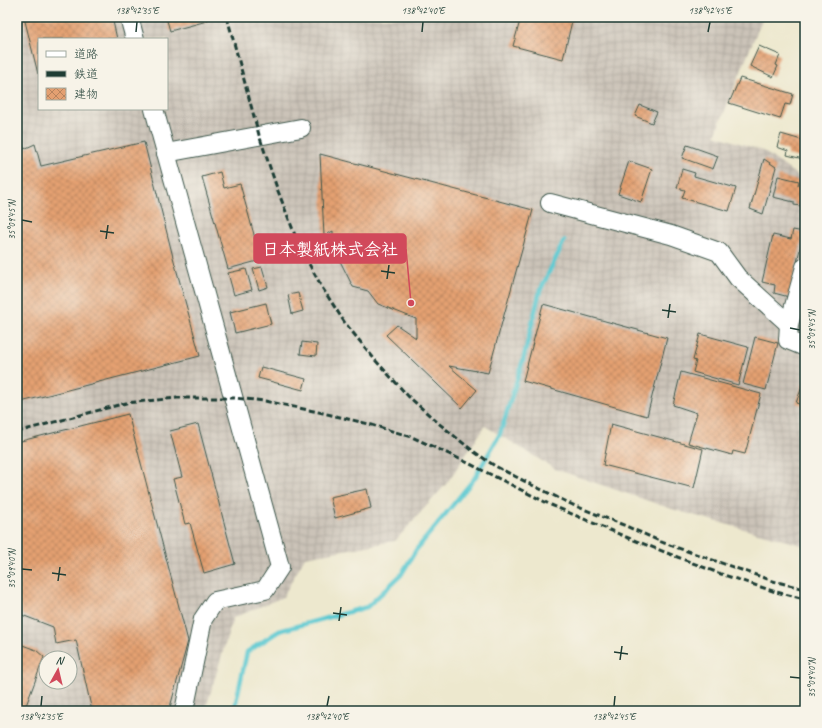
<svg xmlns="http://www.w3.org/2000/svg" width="822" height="728" viewBox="0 0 822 728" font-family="Caveat,'Klee One',sans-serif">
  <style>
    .industrial { fill: url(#industrial-grid); fill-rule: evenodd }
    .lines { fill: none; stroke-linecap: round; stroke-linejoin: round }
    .stream { stroke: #5cc9d1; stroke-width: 4.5 }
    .building { fill: url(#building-cross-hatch) }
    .minor-casing { stroke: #3e574b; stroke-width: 20 }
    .minor { stroke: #fff; stroke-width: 18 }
    .rail { stroke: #1f3d34; stroke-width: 3; stroke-dasharray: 6 3; stroke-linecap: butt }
    .ticks { fill: none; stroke: #1f3d34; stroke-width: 1.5 }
    .leader { fill: none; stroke: #d1495b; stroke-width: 1.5 }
    .callout-dot { fill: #d1495b; stroke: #f7f3e8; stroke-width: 1.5 }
    .callout { fill: #d1495b; stroke: #d1495b; stroke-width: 1.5 }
    .callout-label { font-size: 17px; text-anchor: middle; font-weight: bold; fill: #fff }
    .neatline { fill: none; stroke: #1f3d34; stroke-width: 1.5 }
    .ticks-label { font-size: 10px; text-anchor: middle; fill: #1f3d34 }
  </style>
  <defs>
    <pattern id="industrial-grid" width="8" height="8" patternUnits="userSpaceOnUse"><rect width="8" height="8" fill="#cbc3b8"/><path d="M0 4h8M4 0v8" fill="none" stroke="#aea89f"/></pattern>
    <pattern id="building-cross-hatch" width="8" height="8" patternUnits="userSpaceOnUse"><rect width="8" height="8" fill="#e4a071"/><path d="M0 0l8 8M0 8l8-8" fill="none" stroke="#b8845e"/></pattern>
  </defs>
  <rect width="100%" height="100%" fill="#f7f3e8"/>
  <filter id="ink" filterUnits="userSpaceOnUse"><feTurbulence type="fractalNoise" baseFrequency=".025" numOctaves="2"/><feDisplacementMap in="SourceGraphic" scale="8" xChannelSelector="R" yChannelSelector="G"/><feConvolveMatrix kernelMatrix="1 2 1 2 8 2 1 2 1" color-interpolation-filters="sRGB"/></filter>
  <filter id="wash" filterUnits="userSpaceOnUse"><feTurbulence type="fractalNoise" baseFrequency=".012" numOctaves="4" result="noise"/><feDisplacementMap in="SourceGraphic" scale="16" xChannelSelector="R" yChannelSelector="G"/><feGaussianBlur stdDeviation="0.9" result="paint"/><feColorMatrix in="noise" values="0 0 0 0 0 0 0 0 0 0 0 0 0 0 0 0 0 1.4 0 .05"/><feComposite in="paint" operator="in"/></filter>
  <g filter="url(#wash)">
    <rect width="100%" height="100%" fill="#ede8ce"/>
    <path class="industrial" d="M 17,17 L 763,17 L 715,135 L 763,151 L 805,181 L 805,546 L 675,510 L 555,469 L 485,426 L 447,483 L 395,541 L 305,557 L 283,597 L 233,618 L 205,711 L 17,711 ZM 39,39 L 167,39 L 167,109 L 39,109 ZM 46,658 L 70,658 L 70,682 L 46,682 Z"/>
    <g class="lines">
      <path class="stream" d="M 234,711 L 247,652 L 279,631 L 367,607 L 401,575 L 416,550 L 474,479 L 500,434 L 523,360 L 540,291 L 564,241"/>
    </g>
    <g id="blocks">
      <g class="building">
        <path d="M 24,17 L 112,17 L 117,39 L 39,39 L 38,74 Z"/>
        <path d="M 166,17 L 206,17 L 207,21 L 170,31 Z"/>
        <path d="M 521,17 L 573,17 L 563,59 L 513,46 Z"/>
        <path d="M 759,46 L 780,55 L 776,65 L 778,66 L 773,77 L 750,66 Z"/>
        <path d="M 740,78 L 793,94 L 790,105 L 785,104 L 780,119 L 729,103 Z"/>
        <path d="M 640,105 L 657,112 L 652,123 L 635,116 Z"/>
        <path d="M 17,125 L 24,149 L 35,144 L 41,166 L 144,142 L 173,257 L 200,356 L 17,403 Z"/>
        <path d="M 781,134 L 805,141 L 805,151 L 803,159 L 787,155 L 788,151 L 777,147 Z"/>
        <path d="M 687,145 L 718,156 L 713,169 L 682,158 Z"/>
        <path d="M 320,154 L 533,210 L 488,373 L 449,366 L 477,390 L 462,408 L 386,335 L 397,325 L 416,338 L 416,319 L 378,304 L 368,291 L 353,287 L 333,247 L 333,231 L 324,236 Z"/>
        <path d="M 764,159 L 776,167 L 763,214 L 750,209 Z"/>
        <path d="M 629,161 L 652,169 L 641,202 L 618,194 Z"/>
        <path d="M 682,169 L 695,173 L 694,176 L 736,188 L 729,211 L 682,198 L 685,190 L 677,188 Z"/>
        <path d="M 220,172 L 224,188 L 240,184 L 261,260 L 228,269 L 202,177 Z"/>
        <path d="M 778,176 L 799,181 L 798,185 L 805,187 L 800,206 L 794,205 L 794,202 L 773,197 Z"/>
        <path d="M 793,230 L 804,232 L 789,297 L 774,293 L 775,285 L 762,282 L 773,235 L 791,239 Z"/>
        <path d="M 262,267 L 268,287 L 259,290 L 253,269 Z"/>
        <path d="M 246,269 L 252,290 L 234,295 L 228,273 Z"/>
        <path d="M 298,293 L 303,311 L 292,314 L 288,295 Z"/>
        <path d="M 266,303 L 271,324 L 235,333 L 230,312 Z"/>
        <path d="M 543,304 L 667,338 L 647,416 L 523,381 Z"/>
        <path d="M 700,334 L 748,347 L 738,385 L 693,372 L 696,361 L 693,360 Z"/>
        <path d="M 755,337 L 778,343 L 766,390 L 743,384 Z"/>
        <path d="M 302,342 L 317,344 L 316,356 L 300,354 Z"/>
        <path d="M 261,367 L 306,379 L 303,390 L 258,378 Z"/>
        <path d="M 681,372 L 761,394 L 745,454 L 733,451 L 732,455 L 688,443 L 697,413 L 673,405 Z"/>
        <path d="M 803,384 L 805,384 L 805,406 L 796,403 Z"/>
        <path d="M 128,414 L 188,641 L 169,711 L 92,711 L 76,640 L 56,644 L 53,627 L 22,615 L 17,596 L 17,442 Z"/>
        <path d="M 198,424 L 235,564 L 204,573 L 190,523 L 185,524 L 173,479 L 182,477 L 170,431 Z"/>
        <path d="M 611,424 L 703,449 L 694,488 L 603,465 Z"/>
        <path d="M 367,489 L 371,508 L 335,518 L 330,497 Z"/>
        <path d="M 17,643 L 36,650 L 44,657 L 24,711 L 17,711 Z"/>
      </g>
    </g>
  </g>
  <g filter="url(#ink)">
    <use href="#blocks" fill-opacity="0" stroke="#3e574b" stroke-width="1"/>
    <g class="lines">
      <defs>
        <g id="minor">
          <path d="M 129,17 L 135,39"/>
          <path d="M 154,109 L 280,567 L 265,590 L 215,601 L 203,619 L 184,711"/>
          <path d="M 166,153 L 301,128"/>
          <path d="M 550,203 L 671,235 L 719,252 L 738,278 L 789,324"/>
          <path d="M 805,267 L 789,324 L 788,340 L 805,347"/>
        </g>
      </defs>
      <use href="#minor" class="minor-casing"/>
      <use href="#minor" class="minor"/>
      <g class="rail">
        <path d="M 227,17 L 259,135 L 278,191 L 300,248 L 323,289 L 345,323 L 376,361 L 409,397 L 437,422 L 473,451 L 495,466 L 532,485 L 573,505 L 626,526 L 664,543 L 773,581 L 805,589"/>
        <path d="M 17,432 L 126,403 L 177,398 L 234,398 L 265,401 L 323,413 L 369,424 L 412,437 L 466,462 L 551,505 L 626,537 L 721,574 L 776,592 L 805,599"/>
      </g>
    </g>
  </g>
  <path class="ticks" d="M 136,32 L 137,22M 422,32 L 423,22M 708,32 L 710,22M 22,220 L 32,222M 100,231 L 114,233M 106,239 L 108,225M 381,271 L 395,273M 387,279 L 389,265M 662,310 L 676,312M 668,318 L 670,304M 790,328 L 800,330M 22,569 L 32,570M 52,573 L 66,575M 58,581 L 60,567M 333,613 L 347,615M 339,621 L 341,607M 614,652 L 628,654M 620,660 L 622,646M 790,677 L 800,678M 41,706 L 42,696M 327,706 L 329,696M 614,706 L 615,696"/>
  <path class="leader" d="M411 303L406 249"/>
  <circle class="callout-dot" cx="411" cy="303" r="4"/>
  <rect class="callout" x="254" y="234" width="152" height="29" rx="4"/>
  <g class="callout-label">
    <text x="330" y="255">日本製紙株式会社</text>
  </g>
  <rect width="822" height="728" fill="none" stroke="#f7f3e8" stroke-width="44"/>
  <rect x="38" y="38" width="130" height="72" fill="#f7f3e8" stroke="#a1aaa0"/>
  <rect x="46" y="51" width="20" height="6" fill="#ffffff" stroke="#a1aaa0"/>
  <text x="74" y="58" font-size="12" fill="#1f3d34">道路</text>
  <rect x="46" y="71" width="20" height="6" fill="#1f3d34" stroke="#a1aaa0"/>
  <text x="74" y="78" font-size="12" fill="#1f3d34">鉄道</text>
  <rect x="46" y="88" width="20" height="12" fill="url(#building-cross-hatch)" stroke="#a1aaa0"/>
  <text x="74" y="98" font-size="12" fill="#1f3d34">建物</text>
  <g transform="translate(58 670) rotate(8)"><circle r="19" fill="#f7f3e8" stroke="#a1aaa0"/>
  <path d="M0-3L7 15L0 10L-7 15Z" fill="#d1495b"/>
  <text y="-6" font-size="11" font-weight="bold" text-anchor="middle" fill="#1f3d34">N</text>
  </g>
  <rect x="22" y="22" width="778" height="684" class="neatline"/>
  <g class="ticks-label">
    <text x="137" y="14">138°42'35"E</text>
    <text x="423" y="14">138°42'40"E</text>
    <text x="710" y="14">138°42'45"E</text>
    <text transform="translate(11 220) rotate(-90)" y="4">35°09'45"N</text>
    <text transform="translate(811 330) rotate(-90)" y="4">35°09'45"N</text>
    <text transform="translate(11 569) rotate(-90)" y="4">35°09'40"N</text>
    <text transform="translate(811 678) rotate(-90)" y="4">35°09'40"N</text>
    <text x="41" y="720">138°42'35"E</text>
    <text x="327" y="720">138°42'40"E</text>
    <text x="614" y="720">138°42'45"E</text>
  </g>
</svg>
